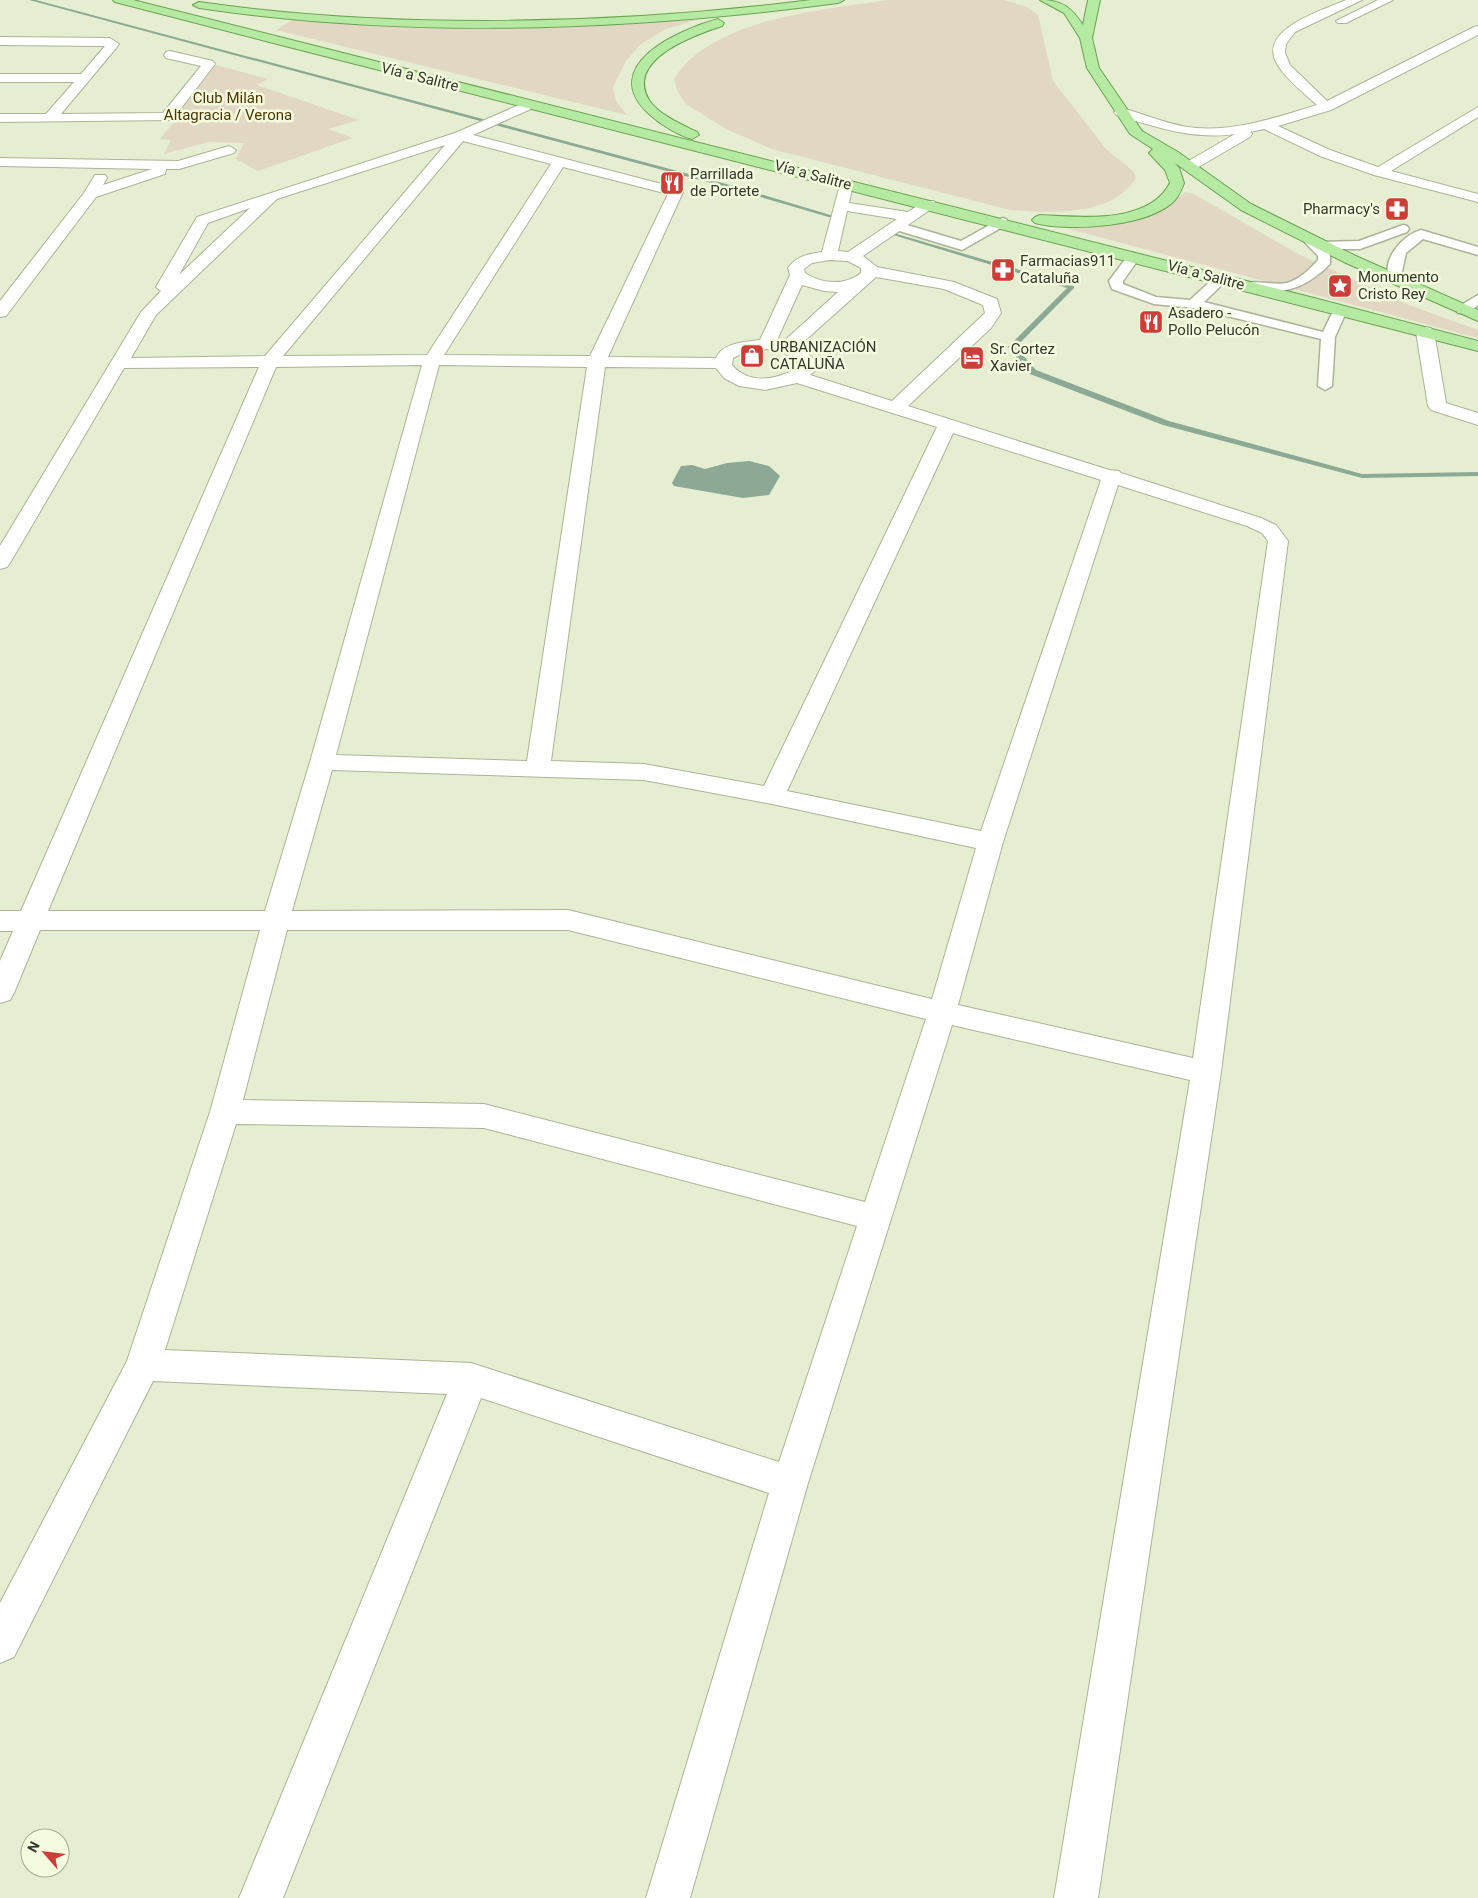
<svg xmlns="http://www.w3.org/2000/svg" width="1478" height="1898" viewBox="0 0 1478 1898" font-family="Roboto,sans-serif">
  <style>
    .green { fill: #e1d7c3 }
    .water { fill: #8ca996 }
    .lines { fill: none; stroke-linecap: round; stroke-linejoin: round }
    .stream { fill: #8ca996; fill-rule: evenodd }
    .lane-casing { stroke: #acb397; stroke-width: 3 }
    .street-casing { stroke: #acb397; stroke-width: 2 }
    .primary-casing { stroke: #69a251; stroke-width: 2 }
    .lane { fill: #fff; fill-rule: evenodd }
    .street { fill: #fff; fill-rule: evenodd }
    .primary { fill: #b6eaa3; fill-rule: evenodd }
    .labels { text-anchor: middle; dominant-baseline: central; stroke-width: 5; stroke-linejoin: round; paint-order: stroke }
    .far-street-label { font-size: 15px; fill: #34372b; stroke: #f3fcde }
    .far-park-label { font-size: 15px; fill: #4c3500; stroke: #f3fcde }
    .far-poi-label { font-size: 15px; fill: #34372b; stroke: #f3fcde; text-anchor: start }
  </style>
  <rect width="100%" height="100%" fill="#e6eed1"/>
  <g class="green">
    <path d="M 888,0 L 1004,0 L 1027,7 L 1038,15 L 1053,81 L 1106,149 L 1133,171 L 1136,178 C 1112,217 1050,213 1010,210 L 772,149 L 726,129 L 686,104 L 677,90 L 674,79 C 712,18 822,10 888,0 Z"/>
    <path d="M 703,18 L 666,29 L 641,44 L 626,61 L 613,87 L 616,101 L 627,115 L 276,30 L 294,19 L 505,28 L 591,27 Z"/>
    <path d="M 216,65 L 268,79 L 257,85 L 359,120 L 328,129 L 353,138 L 258,171 L 236,159 L 244,143 L 208,142 L 164,154 L 171,140 L 160,139 L 176,120 L 170,119 Z"/>
    <path d="M 1185,192 L 1194,194 L 1300,255 L 1406,304 L 1478,330 L 1478,338 L 1069,229 C 1113,225 1151,224 1185,192 Z"/>
  </g>
  <path class="water" d="M 749,461 L 769,466 L 780,476 L 769,495 L 743,498 L 674,486 L 672,483 L 681,466 L 692,465 L 705,469 L 727,463 Z"/>
  <g class="lines">
    <g class="stream">
      <path d="M 29,0 L 36,0 L 730,185 L 837,217 L 832,218 L 726,187 Z"/>
      <path d="M 890,232 L 1074,286 L 1074,288 L 1016,347 L 1036,370 L 1169,421 L 1362,474 L 1478,472 L 1478,476 L 1362,478 L 1163,425 L 1030,374 L 1008,347 L 1067,288 L 890,234 Z"/>
    </g>
    <defs>
      <g id="lane">
        <path d="M 1002,218 L 1006,219 L 1008,222 L 1006,225 L 962,250 L 893,229 L 891,226 L 897,222 L 961,241 Z"/>
        <path d="M 1403,225 L 1407,226 L 1409,229 L 1407,232 L 1360,249 L 1325,249 L 1330,255 L 1330,264 C 1309,285 1289,294 1259,291 C 1253,291 1246,291 1241,286 C 1248,278 1275,286 1287,283 C 1300,279 1309,270 1318,260 L 1318,256 L 1302,239 L 1304,236 L 1312,236 L 1318,242 L 1359,241 Z"/>
        <path d="M 1421,230 L 1478,247 L 1478,255 L 1423,239 L 1406,253 L 1400,281 L 1390,281 C 1380,261 1402,235 1421,230 Z"/>
        <path d="M 1134,253 L 1140,257 L 1123,281 L 1123,284 L 1156,297 L 1190,300 L 1216,276 L 1221,275 L 1228,279 L 1204,302 L 1323,332 L 1335,307 L 1345,307 L 1347,310 L 1335,337 L 1332,386 L 1325,390 L 1318,386 L 1321,339 L 1194,308 L 1154,304 L 1112,289 L 1109,281 L 1129,254 Z"/>
        <path d="M 1478,295 L 1478,305 L 1468,313 L 1458,313 L 1456,310 L 1458,307 Z"/>
      </g>
      <g id="street">
        <path d="M 1346,0 L 1362,0 L 1295,32 L 1286,44 L 1285,53 L 1290,65 L 1327,101 L 1474,27 L 1478,26 L 1478,35 L 1331,110 L 1278,126 L 1330,150 L 1378,167 L 1478,107 L 1478,117 L 1391,171 L 1478,194 L 1478,202 L 1374,175 L 1320,156 L 1264,129 L 1250,132 L 1252,134 L 1250,137 L 1195,169 L 1185,169 L 1183,166 L 1185,163 L 1235,134 C 1193,140 1156,127 1116,115 L 1114,112 L 1121,108 C 1146,114 1170,126 1196,128 C 1237,131 1278,117 1317,105 C 1305,94 1288,81 1279,67 C 1253,30 1322,11 1346,0 Z"/>
        <path d="M 1378,0 L 1393,0 L 1346,23 L 1338,23 L 1336,21 Z"/>
        <path d="M 0,37 L 110,38 L 119,44 L 117,47 L 61,114 L 163,113 L 201,66 L 166,58 L 164,55 L 166,52 L 170,51 L 213,61 L 215,64 L 172,120 L 0,122 L 0,114 L 46,114 L 74,82 L 0,82 L 0,74 L 81,74 L 105,46 L 0,45 Z"/>
        <path d="M 528,101 L 533,102 L 535,105 L 533,108 L 473,135 L 681,189 L 683,192 L 608,357 L 716,358 C 723,342 746,342 760,340 L 790,275 L 788,268 C 797,256 808,254 822,252 L 841,181 L 846,180 L 853,184 L 849,203 L 908,212 L 924,201 L 934,201 L 936,204 L 934,207 L 863,256 L 877,267 L 954,282 L 997,299 L 1001,313 L 991,328 L 908,406 L 1109,470 L 1119,471 L 1121,473 L 1261,518 L 1276,525 L 1288,541 L 1221,1072 L 1098,1898 L 1054,1898 L 1190,1080 L 952,1025 L 808,1483 L 690,1898 L 646,1898 L 769,1493 L 481,1398 L 283,1898 L 239,1898 L 447,1394 L 153,1381 L 14,1657 L 0,1663 L 0,1603 L 127,1361 L 210,1112 L 260,930 L 40,930 L 14,993 L 10,1000 L 0,1003 L 0,961 L 13,931 L 0,931 L 0,911 L 21,911 L 259,367 L 124,368 L 10,563 L 7,567 L 0,569 L 0,546 L 141,312 L 161,291 L 156,287 L 197,217 L 455,133 ZM 463,141 L 551,164 L 427,355 L 283,356 ZM 445,145 L 265,356 L 131,358 L 156,315 L 277,199 ZM 563,167 L 668,194 L 590,356 L 444,355 ZM 250,208 L 179,275 L 208,223 ZM 847,211 L 897,219 L 848,252 L 838,251 ZM 829,260 L 848,261 L 861,268 L 861,273 C 845,286 822,284 805,273 L 804,269 L 812,263 ZM 876,277 L 944,289 L 983,305 L 985,313 L 892,401 L 810,375 L 816,370 L 816,361 L 799,346 ZM 802,285 L 824,291 L 838,292 L 784,341 L 777,340 ZM 767,349 L 783,352 L 798,362 L 798,368 C 777,379 750,386 732,365 L 733,358 L 743,353 ZM 422,365 L 310,762 L 265,911 L 48,911 L 276,367 ZM 439,365 L 587,367 L 527,761 L 336,755 ZM 605,367 L 716,368 L 724,378 L 739,386 L 765,390 L 797,383 L 937,427 L 764,786 L 644,764 L 551,761 ZM 953,433 L 1101,480 L 981,831 L 787,791 ZM 1118,485 L 1247,526 L 1262,533 L 1268,541 L 1193,1058 L 958,1005 L 1003,842 ZM 332,770 L 644,780 L 772,804 L 976,848 L 932,999 L 568,910 L 292,911 ZM 287,930 L 568,930 L 926,1019 L 865,1202 L 484,1104 L 243,1100 ZM 236,1124 L 484,1128 L 857,1226 L 779,1462 L 471,1363 L 165,1350 Z"/>
        <path d="M 229,146 L 236,150 L 234,153 L 179,169 L 166,169 L 165,174 L 96,197 L 6,316 L 0,317 L 0,301 L 84,193 L 95,175 L 105,175 L 107,178 L 103,185 L 152,169 L 0,166 L 0,158 L 178,161 Z"/>
        <path d="M 1425,327 L 1431,328 L 1434,332 L 1446,403 L 1478,413 L 1478,425 L 1431,410 L 1428,406 L 1416,332 L 1419,328 Z"/>
      </g>
      <g id="primary">
        <path d="M 113,0 L 133,0 L 1314,298 L 1478,341 L 1478,351 L 285,46 L 115,2 Z"/>
        <path d="M 811,0 L 844,0 L 838,3 C 627,31 410,39 199,8 L 193,5 L 199,2 C 396,30 614,25 811,0 Z"/>
        <path d="M 1040,0 C 1062,0 1071,7 1083,25 L 1088,0 L 1100,0 L 1092,38 L 1099,68 L 1142,131 L 1178,152 L 1251,204 L 1358,257 L 1478,310 L 1478,321 L 1346,263 L 1241,210 L 1175,163 L 1179,168 L 1184,183 C 1182,188 1179,196 1175,200 C 1150,227 1068,232 1035,223 L 1032,220 L 1035,217 L 1040,215 C 1080,217 1148,225 1170,183 L 1165,170 L 1149,153 L 1153,149 L 1130,134 L 1087,68 L 1080,38 L 1064,13 Z"/>
        <path d="M 718,19 L 724,23 L 722,26 C 695,35 625,59 649,100 C 659,115 681,124 697,132 L 699,135 L 692,139 C 677,135 660,124 649,114 C 597,66 678,30 718,19 Z"/>
      </g>
    </defs>
    <use href="#lane" class="lane-casing"/>
    <use href="#street" class="street-casing"/>
    <use href="#primary" class="primary-casing"/>
    <use href="#lane" class="lane"/>
    <use href="#street" class="street"/>
    <use href="#primary" class="primary"/>
  </g>
  <defs>
    <symbol id="restaurant-square" viewBox="-11 -11 22 22"><rect x="-9" y="-9" width="18" height="18" rx="4" fill="#cc3e37" stroke="#f3fcde"/><path d="M-5-6h1v4h1v-4h1v4h1v-4h1v5L-1.5 .5V6h-2V.5L-5-1ZM5-6V6H3V1.5H1.5Q1.5-4 5-6Z" fill="#fff"/></symbol>
    <symbol id="pharmacy-square" viewBox="-11 -11 22 22"><rect x="-9" y="-9" width="18" height="18" rx="4" fill="#cc3e37" stroke="#f3fcde"/><path d="M-2-6h4v4h4v4h-4v4h-4v-4h-4v-4h4Z" fill="#fff"/></symbol>
    <symbol id="sight-square" viewBox="-11 -11 22 22"><rect x="-9" y="-9" width="18" height="18" rx="4" fill="#cc3e37" stroke="#f3fcde"/><path d="M0-6L1.8-2.2L6-1.7L2.9 1.2L3.7 5.4L0 3.3L-3.7 5.4L-2.9 1.2L-6-1.7L-1.8-2.2Z" fill="#fff"/></symbol>
    <symbol id="shop-square" viewBox="-11 -11 22 22"><rect x="-9" y="-9" width="18" height="18" rx="4" fill="#cc3e37" stroke="#f3fcde"/><path d="M-5-2.5h2.3a2.7 3.5 0 0 1 5.4 0H5L5.5 6h-11ZM-1.5-2.5h3a1.5 2.3 0 0 0-3 0Z" fill="#fff"/></symbol>
    <symbol id="hotel-square" viewBox="-11 -11 22 22"><rect x="-9" y="-9" width="18" height="18" rx="4" fill="#cc3e37" stroke="#f3fcde"/><path d="M-6-4.5h1.5V1H6V5H4.5V3h-9V5H-6ZM-4 0a1.8 1.8 0 1 1 3.6 0ZM.5 0V-2.5h3Q6-2.5 6 0Z" fill="#fff"/></symbol>
  </defs>
  <g fill-rule="evenodd">
    <use href="#restaurant-square" x="658" y="169" width="28" height="28"/>
    <use href="#pharmacy-square" x="1383" y="195" width="28" height="28"/>
    <use href="#pharmacy-square" x="989" y="256" width="28" height="28"/>
    <use href="#sight-square" x="1326" y="272" width="28" height="28"/>
    <use href="#restaurant-square" x="1137" y="308" width="28" height="28"/>
    <use href="#shop-square" x="738" y="342" width="28" height="28"/>
    <use href="#hotel-square" x="958" y="344" width="28" height="28"/>
  </g>
  <g class="labels">
    <g class="far-street-label">
      <text transform="translate(420 77) rotate(14)">Vía a Salitre</text>
      <text transform="translate(813 175) rotate(15)">Vía a Salitre</text>
      <text transform="translate(1206 275) rotate(15)">Vía a Salitre</text>
    </g>
    <g class="far-park-label">
      <text x="228" y="98">Club Milán<tspan x="228" dy="17">Altagracia / Verona</tspan></text>
    </g>
    <g class="far-poi-label">
      <text x="690" y="174">Parrillada<tspan x="690" dy="17">de Portete</tspan></text>
      <text x="1380" y="209" text-anchor="end">Pharmacy's</text>
      <text x="1020" y="261">Farmacias911<tspan x="1020" dy="17">Cataluña</tspan></text>
      <text x="1358" y="277">Monumento<tspan x="1358" dy="17">Cristo Rey</tspan></text>
      <text x="1168" y="313">Asadero -<tspan x="1168" dy="17">Pollo Pelucón</tspan></text>
      <text x="770" y="347">URBANIZACIÓN<tspan x="770" dy="17">CATALUÑA</tspan></text>
      <text x="990" y="349">Sr. Cortez<tspan x="990" dy="17">Xavier</tspan></text>
    </g>
  </g>
  <g transform="translate(45 1853) rotate(298)"><circle r="24" fill="#f3fcde" stroke="#a7ad96"/>
  <path d="M0-4L9 19L0 12L-9 19Z" fill="#cc3e37"/>
  <text y="-8" font-size="14" font-weight="bold" text-anchor="middle" fill="#34372b">N</text>
  </g>
</svg>
